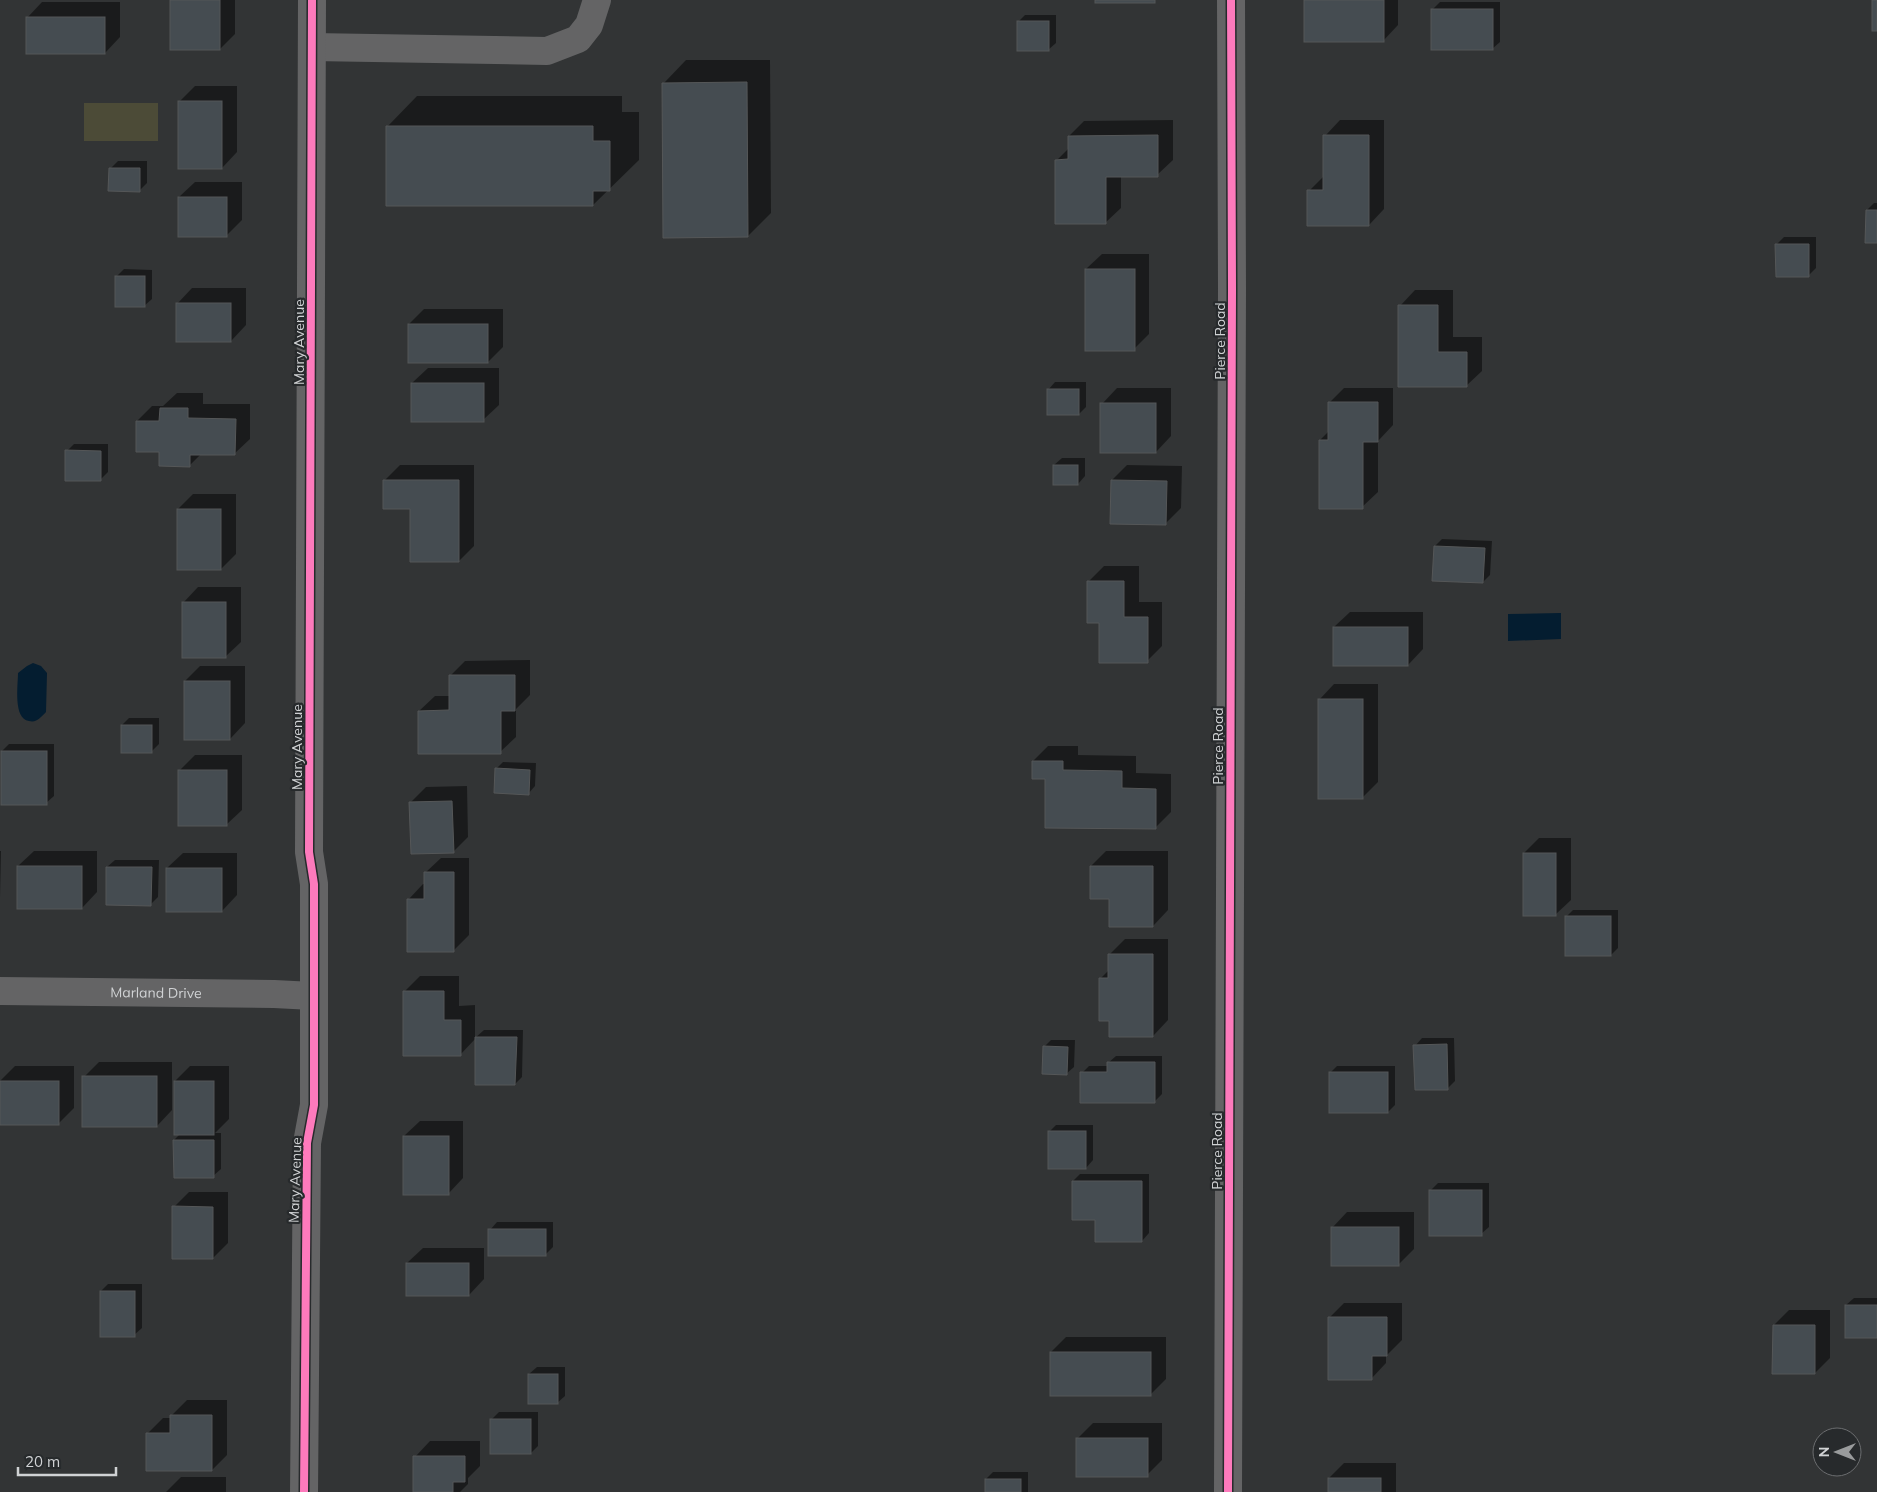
<svg xmlns="http://www.w3.org/2000/svg" width="1877" height="1492" viewBox="0 0 1877 1492" font-family="Mulish,sans-serif">
  <style>
    .green { fill: #4c4b37 }
    .water { fill: #041d30 }
    .shadow { fill: #0007 }
    .building { fill: #454c51; stroke: #555758 }
    .lines { fill: none; stroke-linecap: round; stroke-linejoin: round }
    .minor { stroke: #646465; stroke-width: 28 }
    .cycleway-casing { stroke: #272a2c; stroke-width: 11 }
    .cycleway { stroke: #fd7abc; stroke-width: 8 }
    .labels { text-anchor: middle; dominant-baseline: central; stroke-width: 4.5; stroke-linejoin: round; paint-order: stroke }
    .street-label { font-size: 14px; fill: #d0d2d4; stroke: #272a2c }
  </style>
  <rect width="100%" height="100%" fill="#323435"/>
  <rect class="green" x="84" y="103" width="74" height="38"/>
  <g class="water">
    <path d="M 1561,613 L 1561,639 L 1508,641 L 1508,614 Z"/>
    <path d="M 33,663 L 41,666 L 47,673 L 46,712 C 41,717 37,723 29,721 C 13,719 18,685 18,673 L 27,666 Z"/>
  </g>
  <g class="shadow">
    <path d="M 172,0 L 235,0 L 235,34 L 220,49 Z"/>
    <path d="M 1305,0 L 1398,0 L 1398,25 L 1383,41 Z"/>
    <path d="M 42,2 L 120,2 L 120,37 L 105,53 L 27,18 Z"/>
    <path d="M 1440,2 L 1500,2 L 1500,42 L 1492,49 L 1433,9 Z"/>
    <path d="M 1025,15 L 1056,15 L 1056,43 L 1048,50 L 1018,22 Z"/>
    <path d="M 686,60 L 770,60 L 771,213 L 748,236 L 664,83 Z"/>
    <path d="M 195,86 L 237,86 L 237,152 L 222,168 L 179,102 Z"/>
    <path d="M 417,96 L 622,96 L 622,112 L 639,112 L 639,160 L 593,205 L 387,127 Z"/>
    <path d="M 1173,120 L 1173,160 L 1157,175 L 1121,176 L 1121,208 L 1105,223 L 1057,160 L 1069,148 L 1069,136 L 1084,121 Z"/>
    <path d="M 1340,120 L 1384,120 L 1384,209 L 1369,225 L 1309,191 L 1325,175 L 1325,136 Z"/>
    <path d="M 118,161 L 147,161 L 147,183 L 139,191 L 110,169 Z"/>
    <path d="M 195,182 L 242,182 L 242,220 L 226,236 L 179,197 Z"/>
    <path d="M 1874,203 L 1877,203 L 1877,242 L 1867,210 Z"/>
    <path d="M 1784,237 L 1816,237 L 1816,268 L 1808,276 L 1776,245 Z"/>
    <path d="M 1102,254 L 1149,254 L 1149,334 L 1134,349 L 1086,269 Z"/>
    <path d="M 124,269 L 152,270 L 152,299 L 144,306 L 116,277 Z"/>
    <path d="M 192,288 L 246,288 L 246,325 L 231,341 L 177,304 Z"/>
    <path d="M 1415,290 L 1453,290 L 1453,337 L 1482,337 L 1482,371 L 1466,386 L 1400,386 L 1400,306 Z"/>
    <path d="M 424,309 L 503,309 L 503,347 L 488,362 L 409,324 Z"/>
    <path d="M 428,368 L 499,368 L 499,405 L 483,420 L 412,383 Z"/>
    <path d="M 1055,382 L 1086,382 L 1086,407 L 1079,414 L 1048,390 Z"/>
    <path d="M 1117,388 L 1171,388 L 1171,436 L 1156,452 L 1102,404 Z"/>
    <path d="M 1344,388 L 1393,388 L 1393,425 L 1378,441 L 1378,492 L 1362,507 L 1320,440 L 1329,431 L 1329,403 Z"/>
    <path d="M 177,393 L 203,393 L 203,404 L 250,404 L 250,439 L 234,454 L 201,454 L 190,465 L 161,451 L 137,421 L 152,406 L 163,406 Z"/>
    <path d="M 74,444 L 108,444 L 108,472 L 100,480 L 67,451 Z"/>
    <path d="M 1062,458 L 1085,458 L 1085,476 L 1078,484 L 1054,465 Z"/>
    <path d="M 400,465 L 474,465 L 474,546 L 459,561 L 385,480 Z"/>
    <path d="M 1127,465 L 1182,466 L 1181,508 L 1166,523 L 1112,480 Z"/>
    <path d="M 193,494 L 236,494 L 236,554 L 221,569 L 178,509 Z"/>
    <path d="M 1442,539 L 1492,541 L 1490,575 L 1483,582 L 1435,546 Z"/>
    <path d="M 1104,566 L 1139,566 L 1139,602 L 1162,602 L 1162,646 L 1147,661 L 1101,621 L 1089,581 Z"/>
    <path d="M 198,587 L 241,587 L 241,642 L 225,657 L 183,603 Z"/>
    <path d="M 1350,612 L 1423,612 L 1423,649 L 1408,665 L 1334,627 Z"/>
    <path d="M 530,660 L 530,695 L 516,709 L 516,737 L 500,752 L 419,711 L 435,696 L 450,696 L 450,676 L 465,661 Z"/>
    <path d="M 200,666 L 245,666 L 245,723 L 230,739 L 185,681 Z"/>
    <path d="M 1334,684 L 1378,684 L 1378,782 L 1362,798 L 1319,700 Z"/>
    <path d="M 129,718 L 159,718 L 159,744 L 151,752 L 122,725 Z"/>
    <path d="M 9,744 L 54,744 L 54,796 L 46,803 L 2,751 Z"/>
    <path d="M 1048,746 L 1078,746 L 1078,755 L 1136,756 L 1136,773 L 1171,774 L 1171,812 L 1155,828 L 1047,777 L 1033,761 Z"/>
    <path d="M 195,755 L 242,755 L 242,810 L 226,825 L 179,771 Z"/>
    <path d="M 503,762 L 536,763 L 535,786 L 528,794 L 496,769 Z"/>
    <path d="M 467,786 L 468,837 L 453,852 L 411,802 L 426,787 Z"/>
    <path d="M 1539,838 L 1571,838 L 1571,900 L 1555,915 L 1524,853 Z"/>
    <path d="M 0,851 L 1,851 L 0,898 Z"/>
    <path d="M 34,851 L 97,851 L 97,892 L 82,908 L 18,866 Z"/>
    <path d="M 1106,851 L 1168,851 L 1168,910 L 1153,926 L 1110,898 L 1091,866 Z"/>
    <path d="M 183,853 L 237,853 L 237,895 L 222,911 L 167,868 Z"/>
    <path d="M 441,858 L 469,858 L 469,935 L 454,950 L 408,900 L 423,884 L 425,884 L 425,873 Z"/>
    <path d="M 115,860 L 159,860 L 158,897 L 151,904 L 107,867 Z"/>
    <path d="M 1573,910 L 1618,910 L 1618,948 L 1611,955 L 1566,917 Z"/>
    <path d="M 1125,939 L 1168,939 L 1168,1020 L 1153,1036 L 1110,1019 L 1101,978 L 1109,970 L 1109,955 Z"/>
    <path d="M 420,976 L 459,976 L 459,1006 L 475,1005 L 475,1038 L 484,1030 L 523,1030 L 522,1077 L 515,1084 L 476,1038 L 460,1055 L 404,992 Z"/>
    <path d="M 1422,1038 L 1454,1038 L 1455,1081 L 1448,1088 L 1415,1046 Z"/>
    <path d="M 1051,1040 L 1075,1040 L 1074,1067 L 1066,1074 L 1044,1047 Z"/>
    <path d="M 1116,1056 L 1162,1056 L 1162,1094 L 1155,1101 L 1082,1073 L 1089,1066 L 1108,1066 L 1108,1063 Z"/>
    <path d="M 99,1062 L 172,1062 L 172,1110 L 157,1126 L 84,1077 Z"/>
    <path d="M 15,1066 L 74,1066 L 74,1108 L 58,1124 L 0,1124 L 0,1081 Z"/>
    <path d="M 190,1066 L 229,1066 L 229,1119 L 215,1133 L 221,1133 L 221,1169 L 213,1176 L 174,1140 L 180,1134 L 175,1081 Z"/>
    <path d="M 1337,1066 L 1395,1066 L 1395,1105 L 1388,1112 L 1330,1073 Z"/>
    <path d="M 420,1121 L 463,1121 L 463,1178 L 448,1194 L 404,1136 Z"/>
    <path d="M 1056,1125 L 1093,1125 L 1093,1160 L 1086,1168 L 1049,1132 Z"/>
    <path d="M 1080,1174 L 1149,1174 L 1149,1233 L 1142,1241 L 1096,1218 L 1073,1181 Z"/>
    <path d="M 1438,1183 L 1489,1183 L 1489,1227 L 1481,1234 L 1431,1190 Z"/>
    <path d="M 189,1192 L 228,1192 L 228,1243 L 213,1258 L 174,1207 Z"/>
    <path d="M 1347,1212 L 1414,1212 L 1414,1249 L 1399,1264 L 1332,1228 Z"/>
    <path d="M 497,1222 L 553,1222 L 553,1247 L 546,1254 L 490,1230 Z"/>
    <path d="M 423,1248 L 484,1248 L 484,1279 L 469,1295 L 407,1263 Z"/>
    <path d="M 108,1284 L 142,1284 L 142,1328 L 134,1335 L 101,1291 Z"/>
    <path d="M 1854,1298 L 1877,1298 L 1877,1337 L 1846,1305 Z"/>
    <path d="M 1344,1303 L 1402,1303 L 1402,1340 L 1386,1356 L 1386,1363 L 1371,1379 L 1329,1318 Z"/>
    <path d="M 1789,1310 L 1830,1310 L 1830,1358 L 1815,1373 L 1774,1325 Z"/>
    <path d="M 1066,1337 L 1166,1337 L 1166,1379 L 1150,1395 L 1051,1352 Z"/>
    <path d="M 537,1367 L 565,1367 L 565,1396 L 557,1403 L 529,1374 Z"/>
    <path d="M 187,1400 L 227,1400 L 227,1455 L 212,1470 L 148,1433 L 163,1418 L 172,1418 L 172,1415 Z"/>
    <path d="M 499,1412 L 538,1412 L 538,1446 L 531,1453 L 492,1419 Z"/>
    <path d="M 1093,1423 L 1162,1423 L 1162,1460 L 1147,1475 L 1077,1439 Z"/>
    <path d="M 430,1441 L 480,1441 L 480,1466 L 468,1478 L 468,1484 L 460,1492 L 415,1492 L 415,1457 Z"/>
    <path d="M 1344,1463 L 1396,1463 L 1396,1492 L 1329,1492 L 1329,1478 Z"/>
    <path d="M 993,1472 L 1028,1472 L 1028,1492 L 986,1492 L 986,1479 Z"/>
    <path d="M 181,1477 L 226,1477 L 226,1492 L 166,1492 Z"/>
  </g>
  <g class="building">
    <rect x="170" y="0" width="50" height="50"/>
    <rect x="1095" y="0" width="60" height="3"/>
    <rect x="1304" y="0" width="80" height="42"/>
    <rect x="1872" y="0" width="5" height="31"/>
    <rect x="1431" y="9" width="62" height="41"/>
    <rect x="26" y="17" width="79" height="37"/>
    <rect x="1017" y="21" width="32" height="30"/>
    <path d="M 747,82 L 748,237 L 663,238 L 662,83 Z"/>
    <rect x="178" y="101" width="44" height="68"/>
    <path d="M 386,126 L 593,126 L 593,141 L 610,141 L 610,191 L 593,191 L 593,206 L 386,206 Z"/>
    <path d="M 1158,135 L 1158,177 L 1106,177 L 1106,224 L 1055,224 L 1055,160 L 1068,159 L 1068,136 Z"/>
    <path d="M 1323,135 L 1369,135 L 1369,226 L 1307,226 L 1307,190 L 1323,190 Z"/>
    <path d="M 109,168 L 140,168 L 140,192 L 108,191 Z"/>
    <rect x="178" y="197" width="49" height="40"/>
    <path d="M 1866,210 L 1877,210 L 1877,243 L 1865,243 Z"/>
    <path d="M 1775,244 L 1809,244 L 1809,277 L 1776,277 Z"/>
    <rect x="1085" y="269" width="50" height="82"/>
    <rect x="115" y="276" width="30" height="31"/>
    <rect x="176" y="303" width="55" height="39"/>
    <path d="M 1398,305 L 1438,305 L 1438,352 L 1467,352 L 1467,387 L 1398,387 Z"/>
    <rect x="408" y="324" width="80" height="39"/>
    <rect x="411" y="383" width="73" height="39"/>
    <rect x="1047" y="389" width="32" height="26"/>
    <path d="M 1328,402 L 1378,402 L 1378,442 L 1363,442 L 1363,509 L 1319,509 L 1319,440 L 1328,440 Z"/>
    <rect x="1100" y="403" width="56" height="50"/>
    <path d="M 160,408 L 188,408 L 188,418 L 236,419 L 235,455 L 190,455 L 190,467 L 159,466 L 159,452 L 136,452 L 136,421 L 159,421 Z"/>
    <path d="M 65,450 L 101,451 L 101,481 L 65,481 Z"/>
    <rect x="1053" y="465" width="25" height="20"/>
    <path d="M 383,480 L 459,480 L 459,562 L 410,562 L 410,509 L 383,509 Z"/>
    <path d="M 1111,480 L 1167,481 L 1166,525 L 1110,524 Z"/>
    <rect x="177" y="509" width="44" height="61"/>
    <path d="M 1434,546 L 1485,548 L 1483,583 L 1432,581 Z"/>
    <path d="M 1087,581 L 1124,581 L 1124,617 L 1148,617 L 1148,663 L 1099,663 L 1099,623 L 1087,623 Z"/>
    <rect x="182" y="602" width="44" height="56"/>
    <rect x="1333" y="627" width="75" height="39"/>
    <path d="M 449,675 L 515,675 L 515,711 L 501,711 L 501,754 L 418,754 L 418,711 L 449,710 Z"/>
    <rect x="184" y="681" width="46" height="59"/>
    <rect x="1318" y="699" width="45" height="100"/>
    <rect x="121" y="725" width="31" height="28"/>
    <rect x="1" y="751" width="46" height="54"/>
    <path d="M 1032,761 L 1063,761 L 1063,770 L 1122,771 L 1122,788 L 1156,789 L 1156,829 L 1045,828 L 1045,779 L 1032,779 Z"/>
    <path d="M 495,768 L 530,770 L 529,795 L 494,793 Z"/>
    <rect x="178" y="770" width="49" height="56"/>
    <path d="M 452,801 L 454,853 L 411,854 L 409,802 Z"/>
    <rect x="1523" y="853" width="33" height="63"/>
    <rect x="17" y="866" width="65" height="43"/>
    <path d="M 1090,866 L 1153,866 L 1153,927 L 1109,927 L 1109,899 L 1090,899 Z"/>
    <path d="M 106,867 L 152,867 L 151,906 L 106,905 Z"/>
    <rect x="166" y="868" width="56" height="44"/>
    <path d="M 424,872 L 454,872 L 454,952 L 407,952 L 407,899 L 424,899 Z"/>
    <rect x="1565" y="916" width="46" height="40"/>
    <path d="M 1108,954 L 1153,954 L 1153,1037 L 1109,1037 L 1109,1021 L 1099,1021 L 1099,978 L 1108,978 Z"/>
    <path d="M 403,991 L 444,991 L 444,1020 L 461,1020 L 461,1056 L 403,1056 Z"/>
    <path d="M 475,1037 L 517,1037 L 515,1085 L 475,1085 Z"/>
    <path d="M 1447,1044 L 1448,1090 L 1415,1090 L 1413,1045 Z"/>
    <path d="M 1043,1046 L 1068,1047 L 1067,1075 L 1042,1074 Z"/>
    <path d="M 1107,1062 L 1155,1062 L 1155,1103 L 1080,1103 L 1080,1072 L 1107,1072 Z"/>
    <rect x="1329" y="1072" width="59" height="41"/>
    <rect x="82" y="1076" width="75" height="51"/>
    <rect x="0" y="1081" width="59" height="44"/>
    <rect x="174" y="1081" width="40" height="54"/>
    <rect x="1048" y="1131" width="38" height="38"/>
    <rect x="403" y="1136" width="46" height="59"/>
    <path d="M 173,1140 L 214,1140 L 214,1178 L 174,1178 Z"/>
    <path d="M 1072,1181 L 1142,1181 L 1142,1242 L 1095,1242 L 1095,1220 L 1072,1220 Z"/>
    <rect x="1429" y="1190" width="53" height="46"/>
    <path d="M 172,1206 L 213,1207 L 213,1259 L 172,1259 Z"/>
    <rect x="1331" y="1227" width="68" height="39"/>
    <rect x="488" y="1229" width="58" height="27"/>
    <rect x="406" y="1263" width="63" height="33"/>
    <rect x="100" y="1291" width="35" height="46"/>
    <rect x="1845" y="1305" width="32" height="33"/>
    <path d="M 1328,1317 L 1387,1317 L 1387,1356 L 1372,1356 L 1372,1380 L 1328,1380 Z"/>
    <path d="M 1773,1325 L 1815,1325 L 1815,1374 L 1772,1374 Z"/>
    <rect x="1050" y="1352" width="101" height="44"/>
    <rect x="528" y="1374" width="30" height="30"/>
    <path d="M 170,1415 L 212,1415 L 212,1471 L 146,1471 L 146,1433 L 170,1433 Z"/>
    <rect x="490" y="1419" width="41" height="35"/>
    <rect x="1076" y="1438" width="72" height="39"/>
    <path d="M 413,1456 L 465,1456 L 465,1482 L 453,1482 L 453,1492 L 413,1492 Z"/>
    <rect x="1328" y="1478" width="53" height="14"/>
    <rect x="985" y="1479" width="36" height="13"/>
  </g>
  <g class="lines">
    <g class="minor">
      <path d="M 312,47 L 547,51 L 578,39 L 589,25 L 597,0"/>
      <path id="s1" d="M 0,991 L 274,994 L 313,996"/>
      <path d="M 304,1492 L 307,1143 L 314,1105 L 314,884 L 309,852 L 312,0"/>
      <path d="M 1228,1492 L 1232,290 L 1231,0"/>
    </g>
    <defs>
      <g id="cycleway">
        <path d="M 304,1492 L 307,1143 L 314,1105 L 314,884 L 309,852 L 312,0"/>
        <path d="M 1228,1492 L 1232,290 L 1231,0"/>
      </g>
    </defs>
    <use href="#cycleway" class="cycleway-casing"/>
    <use href="#cycleway" class="cycleway"/>
  </g>
  <g class="labels">
    <g class="street-label">
      <text transform="translate(1220 341) rotate(-90)">Pierce Road</text>
      <text transform="translate(299 342) rotate(-90)">Mary Avenue</text>
      <text transform="translate(1218 746) rotate(-90)">Pierce Road</text>
      <text transform="translate(297 747) rotate(-90)">Mary Avenue</text>
      <text stroke="none"><textPath href="#s1" startOffset="156">Marland Drive</textPath></text>
      <text transform="translate(1217 1151) rotate(-90)">Pierce Road</text>
      <text transform="translate(295 1180) rotate(-88)">Mary Avenue</text>
    </g>
  </g>
  <g transform="translate(1837 1452) rotate(270)"><circle r="24" fill="#272a2c" stroke="#6b6d6f"/>
  <path d="M0-4L9 19L0 12L-9 19Z" fill="#999b9c"/>
  <text y="-8" font-size="14" font-weight="bold" text-anchor="middle" fill="#d0d2d4">N</text>
  </g>
  <path d="M18 1467v8h98v-8" fill="none" stroke="#d0d2d4" stroke-width="2.5"/>
  <text x="25" y="1467" font-size="15" fill="#d0d2d4" stroke="#272a2c" stroke-width="4" paint-order="stroke">20 m</text>
</svg>
